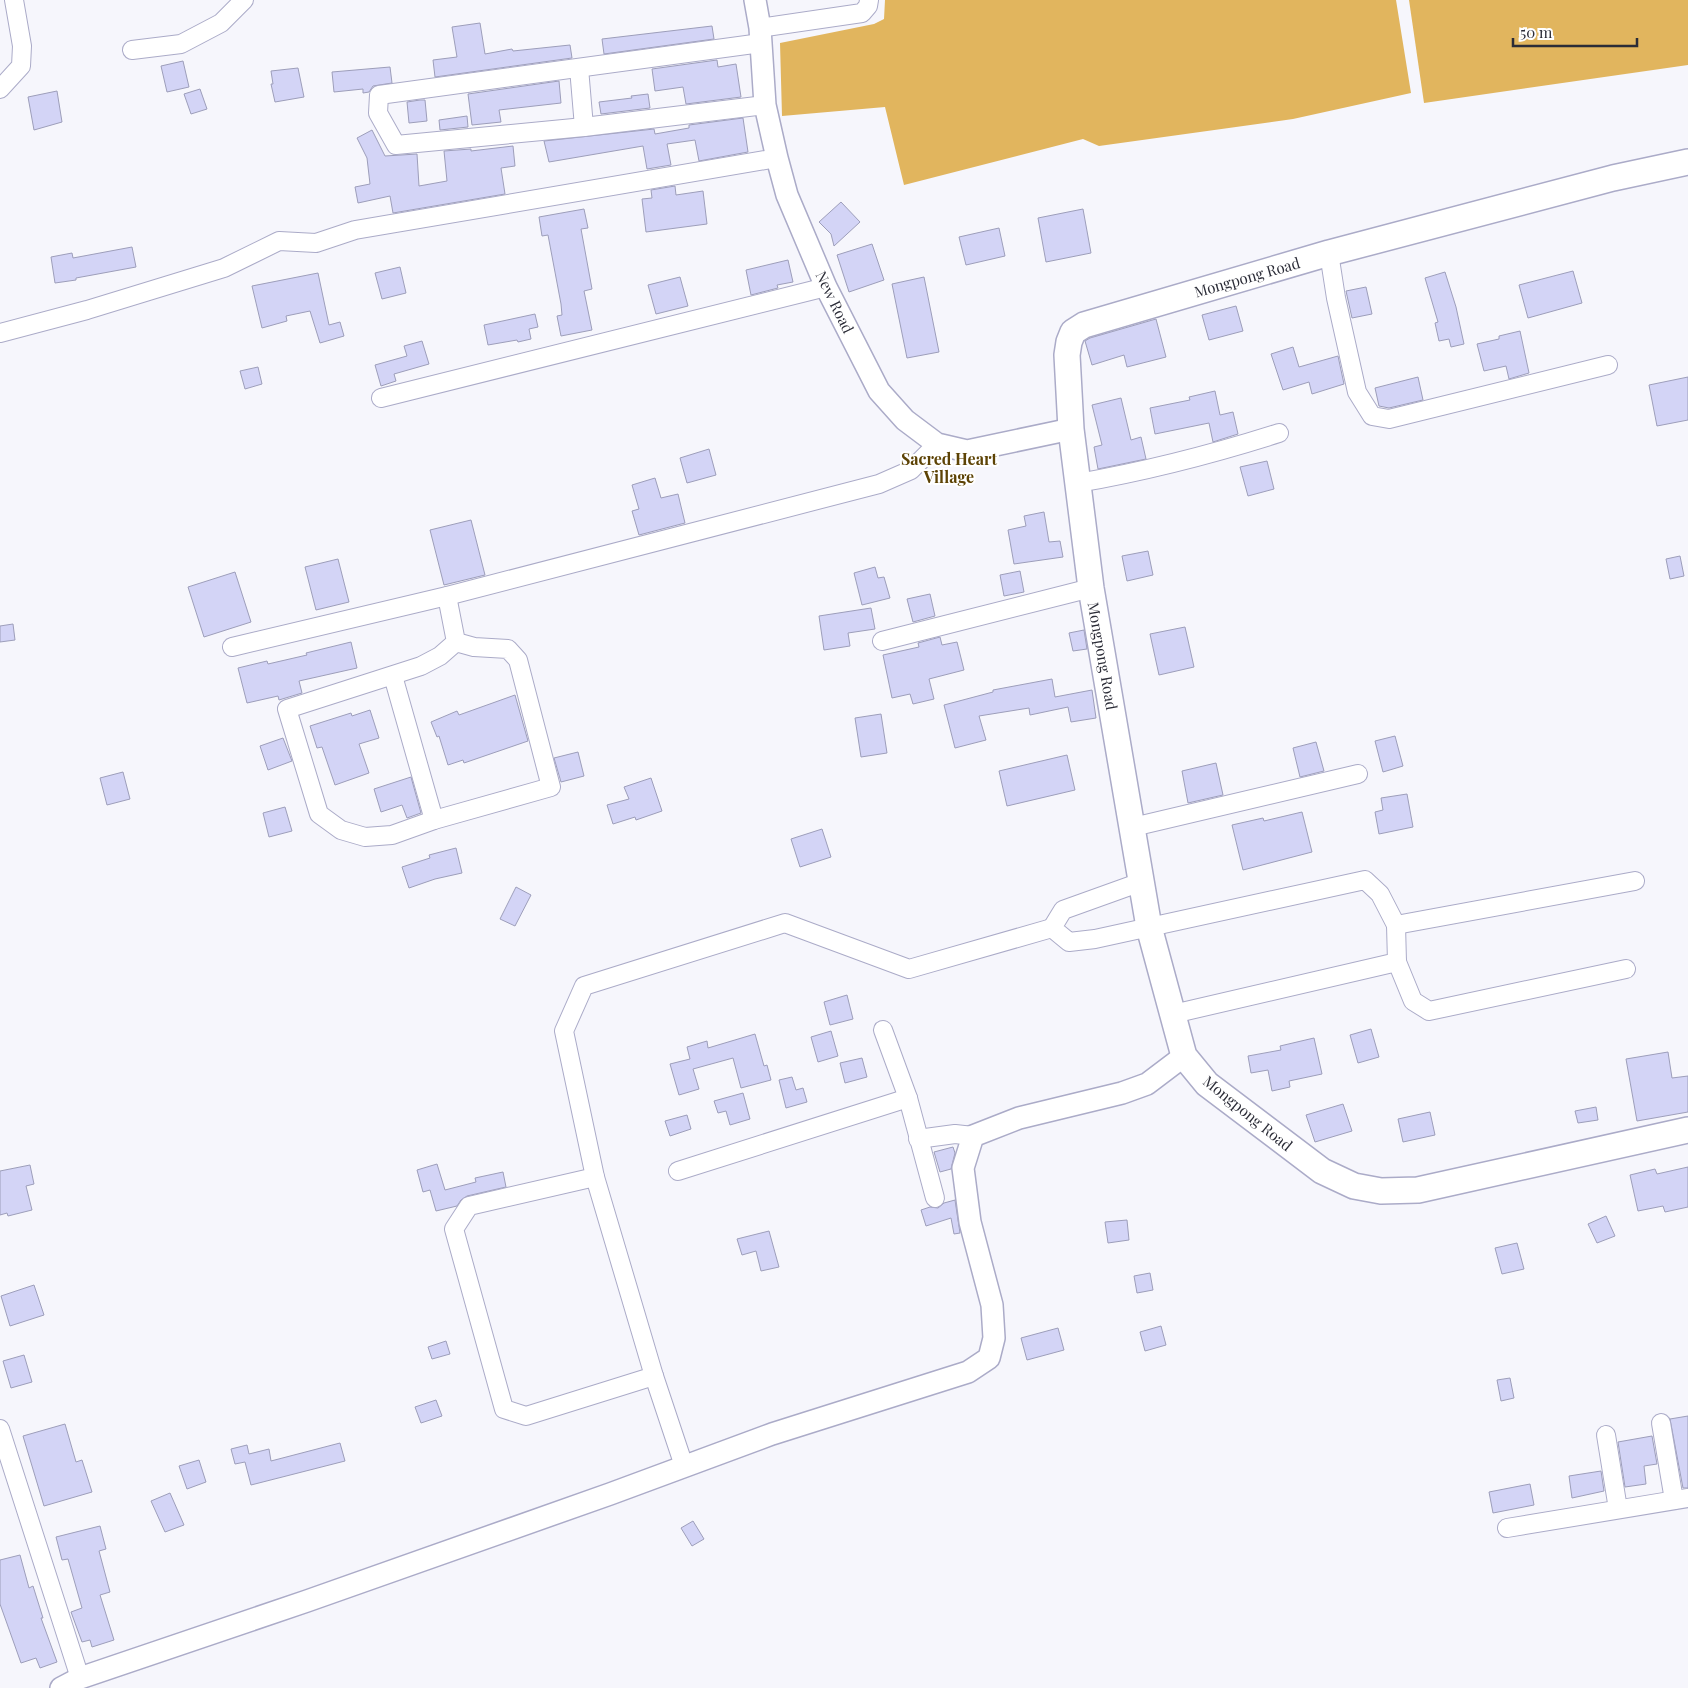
<svg xmlns="http://www.w3.org/2000/svg" width="1688" height="1688" viewBox="0 0 1688 1688" font-family="'Playfair Display',serif">
  <style>
    .water { fill: #e1b55e }
    .building { fill: #d3d4f6; stroke: #9d9eba }
    .lines { fill: none; stroke-linecap: round; stroke-linejoin: round }
    .minor-casing { stroke: #ababc8; stroke-width: 20 }
    .tertiary-casing { stroke: #ababc8; stroke-width: 24 }
    .secondary-casing { stroke: #ababc8; stroke-width: 28 }
    .minor { stroke: #fff; stroke-width: 18 }
    .tertiary { stroke: #fff; stroke-width: 21 }
    .secondary { stroke: #fff; stroke-width: 25 }
    .labels { text-anchor: middle; dominant-baseline: central; stroke-width: 4; stroke-linejoin: round; paint-order: stroke }
    .street-label { font-size: 15px; fill: #2b2c37; stroke: #fff }
    .neighbourhood-label { font-size: 16px; font-weight: bold; fill: #5d4305; stroke: #fff }
  </style>
  <rect width="100%" height="100%" fill="#f6f6fc"/>
  <g class="water">
    <path d="M 885,0 L 1396,0 L 1411,93 L 1293,119 L 1099,146 L 1083,139 L 904,185 L 885,107 L 782,116 L 780,43 L 874,24 L 884,19 Z"/>
    <path d="M 1409,0 L 1688,0 L 1688,65 L 1424,103 Z"/>
  </g>
  <g class="building">
    <path d="M 480,23 L 485,54 L 512,49 L 513,51 L 570,45 L 572,58 L 435,77 L 433,60 L 457,57 L 452,27 Z"/>
    <path d="M 712,26 L 714,39 L 604,54 L 602,39 Z"/>
    <path d="M 717,60 L 718,67 L 736,64 L 741,97 L 686,104 L 683,87 L 655,91 L 652,69 Z"/>
    <path d="M 183,61 L 189,87 L 167,92 L 161,66 Z"/>
    <path d="M 390,67 L 392,83 L 373,86 L 369,92 L 363,93 L 363,89 L 334,92 L 332,72 Z"/>
    <path d="M 298,68 L 304,97 L 275,102 L 271,84 L 273,84 L 271,71 Z"/>
    <path d="M 559,81 L 561,103 L 499,110 L 501,122 L 472,125 L 468,94 Z"/>
    <path d="M 200,89 L 207,109 L 191,114 L 184,94 Z"/>
    <path d="M 57,91 L 62,122 L 34,130 L 28,97 Z"/>
    <path d="M 648,94 L 650,108 L 601,114 L 599,102 L 632,98 L 631,96 Z"/>
    <path d="M 420,100 L 425,100 L 427,121 L 409,123 L 407,102 Z"/>
    <path d="M 467,116 L 468,127 L 440,130 L 439,120 Z"/>
    <path d="M 743,118 L 748,152 L 699,161 L 695,140 L 667,144 L 671,165 L 647,169 L 643,146 L 549,162 L 544,141 L 654,129 L 655,134 L 689,128 L 689,125 Z"/>
    <path d="M 372,130 L 385,156 L 417,154 L 419,186 L 447,181 L 444,151 L 471,149 L 471,151 L 513,146 L 515,166 L 501,168 L 505,194 L 393,213 L 390,196 L 358,203 L 355,187 L 370,184 L 367,158 L 357,138 Z"/>
    <path d="M 675,186 L 676,195 L 703,191 L 707,224 L 646,232 L 642,199 L 652,198 L 651,190 Z"/>
    <path d="M 841,202 L 860,222 L 834,246 L 831,234 L 819,222 Z"/>
    <path d="M 584,209 L 588,228 L 581,229 L 592,289 L 584,291 L 592,330 L 561,336 L 557,316 L 562,315 L 561,304 L 548,235 L 542,236 L 539,217 Z"/>
    <path d="M 1083,209 L 1091,253 L 1046,262 L 1038,218 Z"/>
    <path d="M 999,228 L 1005,256 L 966,265 L 959,237 Z"/>
    <path d="M 872,244 L 884,280 L 849,292 L 837,255 Z"/>
    <path d="M 132,247 L 136,267 L 76,278 L 76,280 L 55,283 L 51,257 L 72,253 L 73,258 Z"/>
    <path d="M 788,260 L 793,282 L 777,285 L 778,288 L 751,295 L 746,270 Z"/>
    <path d="M 400,267 L 406,293 L 382,299 L 375,273 Z"/>
    <path d="M 1573,271 L 1582,303 L 1528,318 L 1519,285 Z"/>
    <path d="M 1445,272 L 1456,307 L 1464,344 L 1451,347 L 1449,339 L 1439,341 L 1435,323 L 1438,322 L 1425,278 Z"/>
    <path d="M 318,273 L 329,325 L 340,322 L 344,336 L 320,343 L 310,311 L 286,316 L 287,321 L 262,328 L 252,286 Z"/>
    <path d="M 680,277 L 688,306 L 656,314 L 648,285 Z"/>
    <path d="M 924,277 L 939,352 L 907,358 L 892,284 Z"/>
    <path d="M 1366,287 L 1372,314 L 1352,318 L 1346,291 Z"/>
    <path d="M 1236,306 L 1243,331 L 1209,340 L 1202,315 Z"/>
    <path d="M 535,314 L 538,327 L 529,329 L 531,339 L 518,342 L 517,340 L 488,345 L 484,325 Z"/>
    <path d="M 1156,319 L 1166,357 L 1127,367 L 1124,355 L 1092,365 L 1085,341 L 1090,338 Z"/>
    <path d="M 1520,331 L 1529,373 L 1509,379 L 1506,366 L 1484,371 L 1477,344 L 1499,339 L 1499,336 Z"/>
    <path d="M 422,341 L 429,364 L 394,374 L 396,381 L 381,386 L 375,365 L 407,356 L 404,346 Z"/>
    <path d="M 1293,347 L 1299,367 L 1338,356 L 1344,384 L 1312,394 L 1309,382 L 1283,390 L 1271,354 Z"/>
    <path d="M 258,367 L 262,384 L 245,389 L 240,371 Z"/>
    <path d="M 1418,377 L 1423,400 L 1389,408 L 1379,406 L 1375,388 Z"/>
    <path d="M 1688,377 L 1688,420 L 1657,426 L 1649,385 Z"/>
    <path d="M 1215,391 L 1220,415 L 1233,412 L 1238,434 L 1213,442 L 1209,423 L 1155,434 L 1150,408 L 1190,400 L 1189,397 Z"/>
    <path d="M 1121,398 L 1131,440 L 1141,437 L 1146,459 L 1098,469 L 1094,447 L 1102,445 L 1092,405 Z"/>
    <path d="M 709,449 L 716,475 L 687,483 L 680,458 Z"/>
    <path d="M 1267,461 L 1274,489 L 1248,496 L 1240,467 Z"/>
    <path d="M 655,478 L 661,498 L 678,494 L 685,523 L 639,535 L 632,511 L 639,509 L 632,485 Z"/>
    <path d="M 1044,512 L 1049,542 L 1060,541 L 1063,557 L 1014,564 L 1008,530 L 1026,526 L 1024,516 Z"/>
    <path d="M 471,520 L 485,575 L 444,585 L 430,530 Z"/>
    <path d="M 1148,551 L 1153,575 L 1127,581 L 1122,556 Z"/>
    <path d="M 1680,556 L 1684,576 L 1670,579 L 1666,559 Z"/>
    <path d="M 338,559 L 349,602 L 316,610 L 305,567 Z"/>
    <path d="M 875,567 L 878,578 L 884,577 L 890,598 L 862,605 L 854,573 Z"/>
    <path d="M 1020,571 L 1024,592 L 1004,596 L 1000,575 Z"/>
    <path d="M 235,572 L 251,622 L 204,637 L 188,587 Z"/>
    <path d="M 930,594 L 935,616 L 913,622 L 907,599 Z"/>
    <path d="M 871,608 L 875,629 L 848,633 L 850,646 L 824,650 L 819,616 Z"/>
    <path d="M 13,624 L 15,640 L 0,642 L 0,626 Z"/>
    <path d="M 1185,627 L 1194,667 L 1159,675 L 1150,634 Z"/>
    <path d="M 1084,630 L 1087,649 L 1073,651 L 1069,633 Z"/>
    <path d="M 940,637 L 942,645 L 957,642 L 964,670 L 929,679 L 934,699 L 913,704 L 910,694 L 892,698 L 883,655 L 919,647 L 918,643 Z"/>
    <path d="M 351,642 L 357,668 L 299,681 L 302,693 L 279,700 L 278,696 L 247,703 L 238,668 L 267,661 L 268,664 L 307,655 L 306,653 Z"/>
    <path d="M 1052,679 L 1055,697 L 1092,690 L 1096,718 L 1071,722 L 1068,707 L 1030,715 L 1029,708 L 979,716 L 986,740 L 955,748 L 944,705 L 993,692 L 993,690 Z"/>
    <path d="M 515,695 L 528,741 L 464,763 L 463,760 L 448,765 L 439,736 L 437,737 L 431,722 L 457,711 L 459,715 Z"/>
    <path d="M 370,710 L 379,738 L 359,744 L 369,773 L 335,785 L 322,747 L 317,748 L 310,726 L 351,713 L 352,716 Z"/>
    <path d="M 881,714 L 887,753 L 861,757 L 855,718 Z"/>
    <path d="M 1395,736 L 1403,766 L 1383,772 L 1375,741 Z"/>
    <path d="M 283,738 L 292,761 L 268,770 L 260,746 Z"/>
    <path d="M 1316,742 L 1324,771 L 1300,777 L 1293,748 Z"/>
    <path d="M 578,752 L 584,776 L 561,782 L 554,758 Z"/>
    <path d="M 1067,755 L 1075,790 L 1007,806 L 999,771 Z"/>
    <path d="M 1216,763 L 1223,795 L 1188,803 L 1182,771 Z"/>
    <path d="M 123,772 L 130,799 L 107,805 L 100,778 Z"/>
    <path d="M 411,777 L 421,813 L 407,818 L 402,805 L 381,812 L 374,789 Z"/>
    <path d="M 651,778 L 662,811 L 636,820 L 635,817 L 613,824 L 607,805 L 629,799 L 624,787 Z"/>
    <path d="M 1407,794 L 1413,827 L 1379,834 L 1375,812 L 1383,810 L 1381,798 Z"/>
    <path d="M 285,807 L 292,831 L 269,837 L 263,813 Z"/>
    <path d="M 1302,812 L 1312,852 L 1243,870 L 1232,825 L 1263,818 L 1264,821 Z"/>
    <path d="M 822,829 L 831,857 L 800,867 L 791,839 Z"/>
    <path d="M 456,848 L 462,873 L 435,879 L 409,888 L 402,867 L 430,858 L 429,855 Z"/>
    <path d="M 516,887 L 531,895 L 515,926 L 500,919 Z"/>
    <path d="M 847,995 L 853,1019 L 830,1025 L 824,1002 Z"/>
    <path d="M 1371,1029 L 1379,1057 L 1358,1063 L 1350,1035 Z"/>
    <path d="M 831,1031 L 838,1056 L 818,1062 L 811,1037 Z"/>
    <path d="M 755,1034 L 764,1066 L 767,1065 L 771,1080 L 741,1088 L 733,1058 L 693,1069 L 699,1089 L 679,1095 L 670,1064 L 690,1059 L 687,1047 L 707,1041 L 708,1048 Z"/>
    <path d="M 1314,1038 L 1322,1074 L 1289,1081 L 1290,1087 L 1272,1091 L 1268,1070 L 1251,1073 L 1248,1056 L 1281,1050 L 1280,1046 Z"/>
    <path d="M 1668,1052 L 1672,1078 L 1688,1076 L 1688,1112 L 1637,1121 L 1626,1059 Z"/>
    <path d="M 862,1058 L 867,1077 L 845,1083 L 840,1063 Z"/>
    <path d="M 792,1077 L 796,1090 L 803,1088 L 807,1102 L 786,1108 L 779,1080 Z"/>
    <path d="M 743,1093 L 750,1119 L 730,1125 L 726,1111 L 718,1113 L 714,1101 Z"/>
    <path d="M 1343,1104 L 1352,1131 L 1315,1142 L 1306,1115 Z"/>
    <path d="M 1596,1107 L 1598,1120 L 1578,1123 L 1575,1111 Z"/>
    <path d="M 1430,1112 L 1435,1135 L 1403,1142 L 1398,1119 Z"/>
    <path d="M 687,1115 L 691,1129 L 670,1136 L 665,1121 Z"/>
    <path d="M 953,1147 L 955,1153 L 951,1169 L 940,1172 L 934,1152 Z"/>
    <path d="M 437,1164 L 445,1190 L 476,1182 L 475,1178 L 503,1172 L 506,1187 L 467,1196 L 461,1200 L 457,1206 L 436,1211 L 430,1190 L 423,1192 L 417,1170 Z"/>
    <path d="M 30,1165 L 34,1184 L 26,1186 L 32,1210 L 8,1216 L 7,1213 L 0,1215 L 0,1171 Z"/>
    <path d="M 1688,1167 L 1688,1207 L 1665,1212 L 1663,1206 L 1638,1211 L 1630,1175 L 1655,1169 L 1657,1174 Z"/>
    <path d="M 955,1200 L 960,1233 L 954,1234 L 951,1218 L 926,1226 L 921,1210 L 930,1207 L 938,1208 L 944,1203 Z"/>
    <path d="M 1606,1216 L 1615,1236 L 1597,1243 L 1588,1224 Z"/>
    <path d="M 1127,1220 L 1129,1240 L 1108,1243 L 1105,1222 Z"/>
    <path d="M 769,1231 L 779,1267 L 761,1271 L 756,1251 L 742,1255 L 737,1239 Z"/>
    <path d="M 1517,1243 L 1524,1269 L 1502,1274 L 1495,1248 Z"/>
    <path d="M 1150,1273 L 1153,1290 L 1137,1293 L 1134,1276 Z"/>
    <path d="M 34,1285 L 44,1315 L 10,1326 L 1,1296 Z"/>
    <path d="M 1161,1326 L 1166,1345 L 1145,1351 L 1140,1332 Z"/>
    <path d="M 1058,1328 L 1064,1350 L 1027,1360 L 1021,1338 Z"/>
    <path d="M 446,1341 L 450,1354 L 432,1359 L 428,1347 Z"/>
    <path d="M 24,1355 L 32,1382 L 11,1388 L 3,1361 Z"/>
    <path d="M 1510,1378 L 1514,1398 L 1501,1401 L 1497,1380 Z"/>
    <path d="M 436,1400 L 442,1416 L 421,1423 L 415,1407 Z"/>
    <path d="M 1688,1416 L 1688,1488 L 1683,1488 L 1670,1419 Z"/>
    <path d="M 65,1424 L 76,1462 L 82,1460 L 92,1492 L 44,1506 L 23,1436 Z"/>
    <path d="M 1652,1436 L 1657,1464 L 1644,1466 L 1646,1484 L 1625,1487 L 1618,1442 Z"/>
    <path d="M 340,1443 L 345,1461 L 251,1485 L 245,1462 L 235,1464 L 231,1449 L 247,1445 L 249,1454 L 269,1449 L 271,1461 Z"/>
    <path d="M 199,1460 L 206,1482 L 187,1489 L 179,1466 Z"/>
    <path d="M 1601,1471 L 1604,1491 L 1572,1498 L 1569,1476 Z"/>
    <path d="M 1530,1484 L 1534,1505 L 1493,1513 L 1489,1492 Z"/>
    <path d="M 170,1493 L 184,1525 L 165,1532 L 151,1501 Z"/>
    <path d="M 693,1521 L 704,1539 L 692,1546 L 681,1528 Z"/>
    <path d="M 100,1526 L 106,1549 L 99,1551 L 110,1592 L 100,1595 L 114,1640 L 92,1647 L 90,1640 L 82,1642 L 71,1612 L 82,1608 L 68,1559 L 62,1560 L 56,1537 Z"/>
    <path d="M 20,1555 L 29,1588 L 33,1586 L 43,1618 L 41,1618 L 57,1662 L 40,1668 L 36,1658 L 21,1663 L 0,1604 L 0,1560 Z"/>
  </g>
  <g class="lines">
    <defs>
      <g id="minor">
        <path d="M 760,28 L 862,13 L 868,6 L 869,0"/>
        <path d="M 761,43 L 379,95 L 378,113 L 396,145 L 584,127 L 765,105"/>
        <path d="M 132,50 L 181,44 L 221,23 L 244,0"/>
        <path d="M 579,68 L 584,127"/>
        <path d="M 0,89 L 21,66 L 22,46 L 14,0"/>
        <path d="M 1329,253 L 1336,298 L 1357,392 L 1372,416 L 1389,419 L 1608,365"/>
        <path d="M 0,333 L 87,310 L 224,268 L 279,241 L 316,243 L 355,230 L 777,158"/>
        <path d="M 381,398 L 826,287"/>
        <path d="M 1078,483 C 1147,471 1213,454 1279,433"/>
        <path d="M 447,596 L 456,642 L 440,656 L 421,666 L 287,709 L 319,814 L 341,830 L 365,837 L 392,835 L 434,820 L 551,787 L 518,660 L 508,649 L 474,647 L 456,642"/>
        <path d="M 882,641 L 1091,588"/>
        <path d="M 232,647 L 447,596 L 879,484 L 911,470 L 937,444"/>
        <path d="M 393,676 L 434,820"/>
        <path d="M 1133,827 L 1358,774"/>
        <path d="M 1141,882 L 1063,910 L 1052,928 L 1069,942 L 1095,939 L 1365,880 L 1380,894 L 1396,925 L 1635,881"/>
        <path d="M 1397,962 L 1413,1001 L 1429,1011 L 1626,969"/>
        <path d="M 1173,1014 L 1397,962 L 1396,925"/>
        <path d="M 883,1030 L 908,1098 L 935,1198"/>
        <path d="M 918,1139 L 955,1134 L 973,1136"/>
        <path d="M 678,1171 L 908,1098"/>
        <path d="M 595,1177 L 469,1206 L 454,1229 L 504,1409 L 526,1416 L 654,1376"/>
        <path d="M 1661,1423 L 1674,1500"/>
        <path d="M 0,1429 L 80,1678"/>
        <path d="M 1606,1435 L 1618,1509"/>
        <path d="M 684,1466 L 654,1376 L 595,1177 L 564,1031 L 584,986 L 785,923 L 909,969 L 1052,928"/>
        <path d="M 1507,1528 L 1688,1498"/>
      </g>
      <g id="tertiary">
        <path d="M 755,0 L 760,28 L 765,105 L 777,158 L 787,195 L 826,287 L 879,391 L 905,420 L 937,444 L 967,451 L 1071,429"/>
        <path d="M 61,1688 L 80,1678 L 307,1601 L 610,1494 L 772,1434 L 968,1372 L 989,1358 L 994,1338 L 992,1305 L 970,1222 L 963,1168 L 973,1136 L 1019,1118 L 1122,1093 L 1147,1084 L 1184,1056"/>
      </g>
      <path id="secondary" d="M 1688,162 L 1613,178 L 1329,253 L 1084,325 L 1073,332 L 1069,342 L 1067,355 L 1071,429 L 1091,588 L 1149,927 L 1184,1056 L 1207,1084 L 1322,1171 L 1354,1186 L 1381,1191 L 1418,1190 L 1688,1130"/>
    </defs>
    <use href="#minor" class="minor-casing"/>
    <use href="#tertiary" class="tertiary-casing"/>
    <use href="#secondary" class="secondary-casing"/>
    <use href="#minor" class="minor"/>
    <use href="#tertiary" class="tertiary"/>
    <use href="#secondary" class="secondary"/>
  </g>
  <g class="labels">
    <g class="street-label">
      <text transform="translate(1247 277) rotate(-16)">Mongpong Road</text>
      <text transform="translate(835 302) rotate(64)">New Road</text>
      <text transform="translate(1103 656) rotate(80)">Mongpong Road</text>
      <text transform="translate(1248 1113) rotate(39)">Mongpong Road</text>
    </g>
    <g class="neighbourhood-label">
      <text x="949" y="458">Sacred Heart<tspan x="949" dy="18">Village</tspan></text>
    </g>
  </g>
  <path d="M1513 38v8h124v-8" fill="none" stroke="#2b2c37" stroke-width="2.5"/>
  <text x="1520" y="38" font-size="15" fill="#2b2c37" stroke="#ffffff" stroke-width="4" paint-order="stroke">50 m</text>
</svg>
